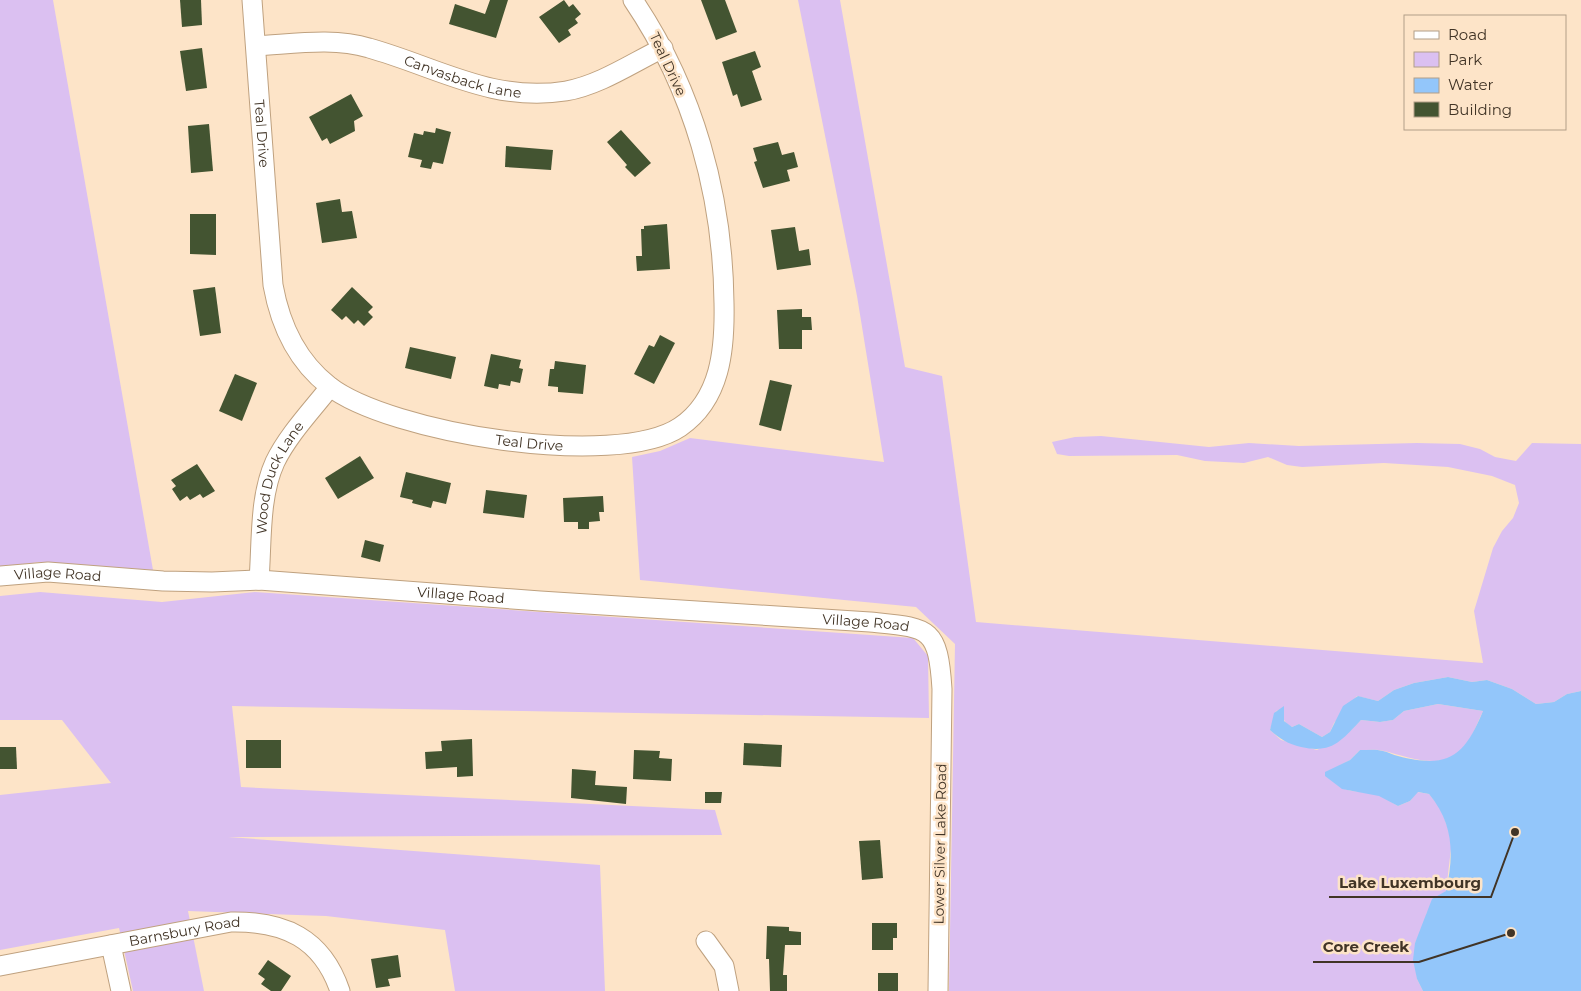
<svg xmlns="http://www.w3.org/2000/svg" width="1581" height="991" viewBox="0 0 1581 991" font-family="Montserrat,sans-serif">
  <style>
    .green { fill: #dbc0f1 }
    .water { fill: #93c6fa }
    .building { fill: #435431 }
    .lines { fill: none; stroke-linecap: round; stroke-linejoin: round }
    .minor-casing { stroke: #bfa17f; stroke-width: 21 }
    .minor { stroke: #fff; stroke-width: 19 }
    .labels { text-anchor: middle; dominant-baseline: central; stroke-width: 5; stroke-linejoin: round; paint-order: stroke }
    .street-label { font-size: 14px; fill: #413426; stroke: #fde4c8 }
    .leader { fill: none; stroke: #413426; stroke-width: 2 }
    .callout-dot { fill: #413426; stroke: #fde4c8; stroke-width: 2 }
    .callout-label { font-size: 15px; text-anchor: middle; font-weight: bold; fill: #413426; stroke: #fde4c8; stroke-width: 5; stroke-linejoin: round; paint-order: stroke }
  </style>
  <rect width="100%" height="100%" fill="#fde4c8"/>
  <g class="green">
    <path d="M 0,0 L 53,0 L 153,570 L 40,562 L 0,567 Z"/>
    <path d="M 798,0 L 840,0 L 905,367 L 942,376 L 976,622 L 1483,663 L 1474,611 L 1493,548 L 1502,531 L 1513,518 L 1519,503 L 1515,485 L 1492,476 L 1448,467 L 1384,463 L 1302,467 L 1287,465 L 1268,457 L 1244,463 L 1205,461 L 1177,455 L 1069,456 L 1057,454 L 1052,442 L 1075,437 L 1101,436 L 1209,447 L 1249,443 L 1299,446 L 1417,443 L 1460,444 L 1480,449 L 1495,457 L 1516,461 L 1532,443 L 1581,444 L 1581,691 L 1567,694 L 1554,702 L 1536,704 L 1512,689 L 1487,680 L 1472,682 L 1448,677 L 1414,683 L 1394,690 L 1378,701 L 1357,696 L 1334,723 L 1330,732 L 1322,737 L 1299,724 L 1292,727 C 1284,723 1283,718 1280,710 L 1276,711 L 1270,730 L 1281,740 L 1317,750 L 1349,732 L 1361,720 L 1380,722 L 1393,720 L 1404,711 L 1438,704 L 1483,711 C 1477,723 1471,742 1461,751 C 1440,771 1406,756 1384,751 C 1377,749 1368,750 1360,750 L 1350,760 L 1325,773 C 1348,800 1355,786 1381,796 C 1387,799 1392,803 1398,806 L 1410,801 L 1417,792 L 1429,794 L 1441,809 L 1452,840 L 1446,891 L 1427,912 L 1423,928 L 1415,943 L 1417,979 L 1423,991 L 949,991 L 955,644 L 916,607 L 640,580 L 632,457 L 660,451 L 690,438 L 884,462 L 857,296 Z"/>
    <path d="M 40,592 L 162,602 L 255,592 L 913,638 L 928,656 L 929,718 L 232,706 L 241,787 L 715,810 L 722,835 L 228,837 L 600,865 L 605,991 L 455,991 L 445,930 L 326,916 L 188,911 L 204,991 L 133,991 L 119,928 L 0,950 L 0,795 L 111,783 L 62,720 L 0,720 L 0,596 Z"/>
  </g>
  <path class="water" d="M 1448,677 L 1472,682 L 1487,680 L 1512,689 L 1536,704 L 1554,702 L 1567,694 L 1581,691 L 1581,991 L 1423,991 L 1417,979 L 1413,960 L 1415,943 L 1432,899 L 1446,891 C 1454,855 1454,824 1429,794 L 1418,792 L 1410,801 L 1398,806 L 1379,796 L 1342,789 L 1325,776 L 1325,772 L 1350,760 L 1360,750 C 1368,750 1376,749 1383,751 C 1388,752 1393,755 1398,756 C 1448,769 1464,757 1483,711 L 1438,704 L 1404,711 L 1393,720 L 1380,722 L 1361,720 C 1341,741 1332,754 1301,747 C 1288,744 1280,739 1270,730 L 1274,713 L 1284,706 L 1284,721 L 1292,727 L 1299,724 L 1322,737 L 1330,732 L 1343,706 L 1358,696 L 1378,701 L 1394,690 L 1414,683 Z"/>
  <g class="building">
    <path d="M 180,0 L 201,0 L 202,25 L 182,27 Z"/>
    <path d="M 490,0 L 508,0 L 496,38 L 449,24 L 455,4 L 485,14 Z"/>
    <path d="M 564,0 L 569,7 L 573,4 L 581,14 L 575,19 L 578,23 L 568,30 L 571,35 L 559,43 L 539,17 Z"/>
    <path d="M 701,0 L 725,0 L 737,32 L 716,40 Z"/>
    <path d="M 202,48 L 207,88 L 186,91 L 180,51 Z"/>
    <path d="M 755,51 L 761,67 L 752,71 L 762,100 L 741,107 L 737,94 L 733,96 L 722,62 Z"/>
    <path d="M 351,94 L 363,116 L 354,121 L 355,131 L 330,144 L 327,138 L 322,141 L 309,117 Z"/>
    <path d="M 209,124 L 213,171 L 191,173 L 188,126 Z"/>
    <path d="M 436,128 L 451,132 L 443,164 L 433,162 L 431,169 L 420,167 L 422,160 L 408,157 L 414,133 L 423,135 L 424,131 L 435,133 Z"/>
    <path d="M 621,130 L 651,163 L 635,177 L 625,167 L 627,165 L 607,142 Z"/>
    <path d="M 778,142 L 782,155 L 794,152 L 798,167 L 787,170 L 790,181 L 763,188 L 754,162 L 757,161 L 753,148 Z"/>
    <path d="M 506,146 L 553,150 L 551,170 L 505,167 Z"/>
    <path d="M 340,199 L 342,212 L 352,211 L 357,238 L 322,243 L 316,203 Z"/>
    <path d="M 190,214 L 216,214 L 216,255 L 190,254 Z"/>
    <path d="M 667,224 L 670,269 L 637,271 L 636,256 L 642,256 L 641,229 L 644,229 L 644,226 Z"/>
    <path d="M 795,227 L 799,251 L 809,249 L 811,265 L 777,270 L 771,230 Z"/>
    <path d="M 215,287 L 221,333 L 200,336 L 193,290 Z"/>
    <path d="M 352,287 L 373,307 L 368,312 L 373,317 L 364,326 L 358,320 L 354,324 L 346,316 L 342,320 L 331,310 Z"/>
    <path d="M 802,309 L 802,317 L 811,317 L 812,330 L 802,330 L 802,349 L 779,349 L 777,310 Z"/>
    <path d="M 660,335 L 675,343 L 654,384 L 634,374 L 649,345 L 654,347 Z"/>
    <path d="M 410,347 L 456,357 L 451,379 L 405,368 Z"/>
    <path d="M 491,354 L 521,360 L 519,368 L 523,369 L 520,383 L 511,381 L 510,386 L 499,384 L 498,389 L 484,386 Z"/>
    <path d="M 555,361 L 586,365 L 583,394 L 558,392 L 558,387 L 548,386 L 550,369 L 554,369 Z"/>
    <path d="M 235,374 L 257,383 L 242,421 L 219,411 Z"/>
    <path d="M 770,380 L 792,385 L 781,431 L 759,425 Z"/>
    <path d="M 360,456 L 374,478 L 338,499 L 325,478 Z"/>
    <path d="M 197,464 L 215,491 L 203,498 L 200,494 L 190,500 L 187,496 L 180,501 L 172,489 L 176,486 L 171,480 Z"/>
    <path d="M 406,472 L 451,483 L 446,504 L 433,501 L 431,508 L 412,503 L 413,500 L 400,497 Z"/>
    <path d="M 486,490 L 527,495 L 524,518 L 483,513 Z"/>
    <path d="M 603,496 L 604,512 L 599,512 L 600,521 L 589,522 L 589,529 L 578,529 L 578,522 L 564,522 L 563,498 Z"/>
    <path d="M 365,540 L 384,545 L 380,562 L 361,557 Z"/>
    <path d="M 472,739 L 473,776 L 457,777 L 457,767 L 426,769 L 425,752 L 442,751 L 441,741 Z"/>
    <rect x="246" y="740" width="35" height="28"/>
    <path d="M 744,743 L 782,745 L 781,767 L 743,765 Z"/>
    <path d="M 0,747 L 16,747 L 17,769 L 0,769 Z"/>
    <path d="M 634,750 L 660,751 L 659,758 L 672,759 L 671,781 L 633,779 Z"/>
    <path d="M 572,769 L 596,771 L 595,785 L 627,787 L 626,804 L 571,798 Z"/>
    <path d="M 705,792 L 722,792 L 721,803 L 705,803 Z"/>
    <path d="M 880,840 L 883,878 L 862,880 L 859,841 Z"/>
    <path d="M 872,923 L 897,923 L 897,938 L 893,938 L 893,950 L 872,950 Z"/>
    <path d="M 767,926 L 789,927 L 789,931 L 801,932 L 801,945 L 785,945 L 783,975 L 787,975 L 787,991 L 770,991 L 769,959 L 766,959 Z"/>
    <path d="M 398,955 L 401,977 L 388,979 L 390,986 L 376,988 L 371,959 Z"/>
    <path d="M 268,960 L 291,976 L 281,991 L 271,991 L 261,984 L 265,979 L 258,974 Z"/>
    <rect x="878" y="973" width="20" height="18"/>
  </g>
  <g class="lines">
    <defs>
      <g id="minor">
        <path id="s1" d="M 252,0 L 273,285 C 280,324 297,361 329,386 C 389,433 616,470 680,427 C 721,399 725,349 724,303 C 723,196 694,90 633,0"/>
        <path id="s2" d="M 256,46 C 293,44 333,37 369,48 C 437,67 493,103 566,91 C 600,85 632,63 663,48"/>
        <path id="s3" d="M 0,576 L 48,572 L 163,581 L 212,582 L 259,580 L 540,601 L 870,622 C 929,628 938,626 942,689 L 938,991"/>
        <path id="s4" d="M 259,580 C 262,542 259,497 275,462 C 288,435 312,410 330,387"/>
        <path d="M 706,941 L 724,966 L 729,991"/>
        <path d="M 111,945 L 121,991"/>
        <path id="s5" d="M 0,966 L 231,922 C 284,921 322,938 340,991"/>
      </g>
    </defs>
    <use href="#minor" class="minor-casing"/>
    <use href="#minor" class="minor"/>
  </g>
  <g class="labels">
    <g class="street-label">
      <text transform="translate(668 64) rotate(65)">Teal Drive</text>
      <text stroke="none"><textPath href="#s2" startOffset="212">Canvasback Lane</textPath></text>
      <text stroke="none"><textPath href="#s1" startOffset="134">Teal Drive</textPath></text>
      <text stroke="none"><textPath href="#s1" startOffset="614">Teal Drive</textPath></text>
      <text stroke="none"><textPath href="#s4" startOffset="106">Wood Duck Lane</textPath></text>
      <text stroke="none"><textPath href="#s3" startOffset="58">Village Road</textPath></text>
      <text stroke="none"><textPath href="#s3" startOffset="462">Village Road</textPath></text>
      <text stroke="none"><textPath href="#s3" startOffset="868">Village Road</textPath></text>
      <text transform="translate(940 844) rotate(-89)">Lower Silver Lake Road</text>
      <text stroke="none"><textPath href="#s5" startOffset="188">Barnsbury Road</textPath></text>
    </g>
  </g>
  <path class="leader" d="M1515 832L1491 897H1329M1511 933L1419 962H1313"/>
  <g class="callout-dot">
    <circle cx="1515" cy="832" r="5"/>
    <circle cx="1511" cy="933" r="5"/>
  </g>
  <g class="callout-label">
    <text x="1410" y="888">Lake Luxembourg</text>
    <text x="1366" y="952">Core Creek</text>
  </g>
  <rect x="1404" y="15" width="162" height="115" fill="#fde4c8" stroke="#b29e87"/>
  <rect x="1414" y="31" width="25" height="8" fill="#ffffff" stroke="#b29e87"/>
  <text x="1448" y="40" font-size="15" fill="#413426">Road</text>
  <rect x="1414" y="52" width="25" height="15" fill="#dbc0f1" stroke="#b29e87"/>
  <text x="1448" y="65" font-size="15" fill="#413426">Park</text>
  <rect x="1414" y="78" width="25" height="15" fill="#93c6fa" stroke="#b29e87"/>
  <text x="1448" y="90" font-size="15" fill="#413426">Water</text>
  <rect x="1414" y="102" width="25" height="15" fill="#435431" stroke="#b29e87"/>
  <text x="1448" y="115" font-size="15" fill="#413426">Building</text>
</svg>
